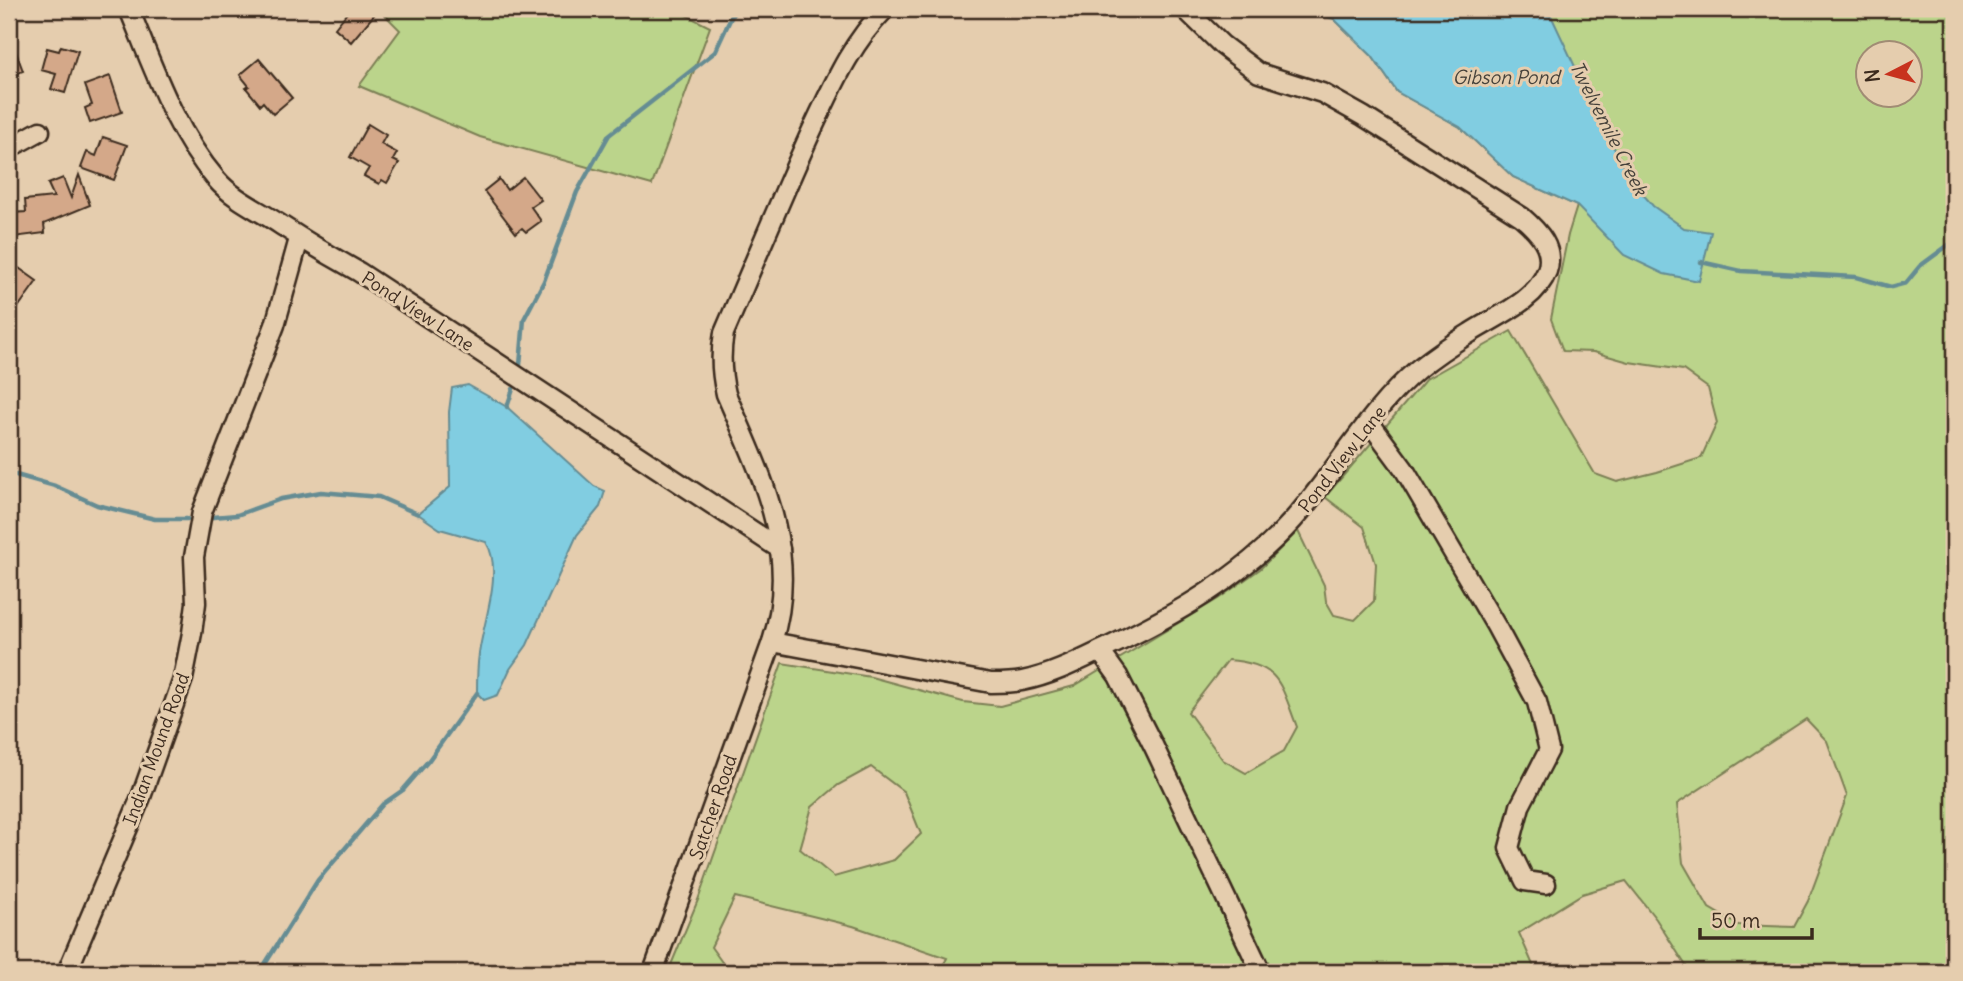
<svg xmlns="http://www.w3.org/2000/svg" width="1963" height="981" viewBox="0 0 1963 981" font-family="Delius,sans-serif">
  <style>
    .green { fill: #bbd48b; stroke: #7b7f54; stroke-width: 2; fill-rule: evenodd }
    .water { fill: #81cde1; stroke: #658c93; stroke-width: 2 }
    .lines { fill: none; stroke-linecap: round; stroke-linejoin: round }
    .stream { stroke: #658c93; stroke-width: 4.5 }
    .building { fill: #d4a889; stroke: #3b2a1e; stroke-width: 2 }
    .minor-casing { stroke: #3b2a1e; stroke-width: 23 }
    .minor { stroke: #e5cdae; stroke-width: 18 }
    .labels { text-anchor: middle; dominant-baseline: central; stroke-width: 6; stroke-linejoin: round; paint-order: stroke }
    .street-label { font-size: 18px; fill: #3b2a1e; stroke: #e5cdae }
    .water-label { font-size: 19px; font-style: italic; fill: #46423b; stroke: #e5cdae }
  </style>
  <rect width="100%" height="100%" fill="#e5cdae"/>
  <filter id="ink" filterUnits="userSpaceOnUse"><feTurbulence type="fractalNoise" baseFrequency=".0143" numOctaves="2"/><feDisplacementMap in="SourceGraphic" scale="14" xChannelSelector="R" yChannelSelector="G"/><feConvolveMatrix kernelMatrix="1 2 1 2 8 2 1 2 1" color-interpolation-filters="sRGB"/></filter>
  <g filter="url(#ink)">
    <g class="green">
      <path d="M 379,9 L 674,9 L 710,27 L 652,185 L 480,137 L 359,86 L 400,30 Z"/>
      <path d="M 1540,9 L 1954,9 L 1954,972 L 1690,972 L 1656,919 L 1626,881 L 1582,894 L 1519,933 L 1536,972 L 940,972 L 947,958 L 853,926 L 735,897 L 711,947 L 729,972 L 668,972 L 698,900 L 782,663 L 871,677 L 963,702 L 1000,706 L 1074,686 L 1218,599 L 1260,569 L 1298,531 L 1324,585 L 1326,601 L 1334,615 L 1355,620 L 1374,601 L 1376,564 L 1364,527 L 1325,497 L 1426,379 L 1511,331 L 1595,474 L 1617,482 L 1657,472 L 1701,458 L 1717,423 L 1708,388 L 1683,370 L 1629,362 L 1594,352 L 1563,351 L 1551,319 L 1568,235 L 1577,206 L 1513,177 L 1460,127 L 1397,92 L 1372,56 L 1334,19 ZM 1868,52 L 1910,52 L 1910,94 L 1868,94 ZM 1228,660 C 1280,664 1280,683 1297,727 L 1284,751 L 1246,773 L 1223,760 L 1188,712 ZM 1806,719 L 1827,741 L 1847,796 L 1808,901 L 1794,927 L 1738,925 L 1709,908 L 1683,863 L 1677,804 ZM 871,767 L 904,792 L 921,834 L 894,860 L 834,877 L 800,849 L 812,807 L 838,785 Z"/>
    </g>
    <g class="water">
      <path d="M 1302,9 L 1548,9 L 1609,139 L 1635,185 L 1653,206 L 1684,228 L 1711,232 L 1699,281 L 1664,274 L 1624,255 L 1577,206 L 1513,177 L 1460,127 L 1397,92 L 1372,56 L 1334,19 Z"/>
      <path d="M 468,385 L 507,407 L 594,486 L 605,491 L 600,507 L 577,535 L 527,645 L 510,669 L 498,695 L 484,700 L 477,693 C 477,680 477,667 479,654 C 483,622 504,571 486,542 L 440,529 L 418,514 L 450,487 L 449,412 L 452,388 Z"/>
    </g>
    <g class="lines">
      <g class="stream">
        <path d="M 1701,262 L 1741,271 L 1856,277 L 1891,287 L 1906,283 L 1920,266 L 1954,241"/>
        <path d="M 520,365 L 524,319 L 544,281 L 577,192 L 609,135 L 715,52 L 735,9"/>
        <path d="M 507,407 L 513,389"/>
        <path d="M 9,473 L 55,486 L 97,505 L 155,519 L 187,519"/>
        <path d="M 213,517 L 237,515 L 281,499 L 321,492 L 379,497 L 418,514"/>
        <path d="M 260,972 L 318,880 L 383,804 L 403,790 L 429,760 L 477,693"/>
      </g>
    </g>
    <g class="building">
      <path d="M 350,9 L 366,9 L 374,15 L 351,42 L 335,28 Z"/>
      <path d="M 10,36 L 23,71 L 9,76 L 9,37 Z"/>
      <path d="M 61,46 L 78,51 L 65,93 L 51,89 L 56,74 L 41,70 L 47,48 L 59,51 Z"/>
      <path d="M 259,59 L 292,98 L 273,114 L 263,102 L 260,105 L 246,88 L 249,86 L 240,75 Z"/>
      <path d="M 110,76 L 122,112 L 90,123 L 85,108 L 92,105 L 85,85 Z"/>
      <path d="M 368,124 L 386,135 L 381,144 L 397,153 L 393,160 L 399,163 L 387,183 L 382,180 L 379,184 L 364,176 L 369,168 L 350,157 Z"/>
      <path d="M 103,137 L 127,145 L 114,180 L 81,168 L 87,152 L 96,156 Z"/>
      <path d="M 79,175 L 90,205 L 44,224 L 45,233 L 14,237 L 11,213 L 26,212 L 25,200 L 54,197 L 48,184 L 63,178 L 71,198 Z"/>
      <path d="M 523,177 L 541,200 L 531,207 L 541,221 L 526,232 L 522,228 L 516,233 L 484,191 L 499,179 L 507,190 Z"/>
      <path d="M 9,261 L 37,281 L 9,320 Z"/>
    </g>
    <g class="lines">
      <defs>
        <g id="minor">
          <path d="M 129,9 C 153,67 175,131 216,179 C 234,200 259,210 281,225 C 307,242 332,257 359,272 L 780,549"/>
          <path d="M 9,148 L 40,131"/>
          <path d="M 1370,423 L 1404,469 L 1496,626 L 1537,702 L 1549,750 L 1520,806 L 1509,848 L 1525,881 L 1546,884"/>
          <path d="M 772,642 L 991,683 C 1001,683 1012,683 1022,681 C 1052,675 1079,661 1106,648 C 1174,616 1242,577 1293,520 C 1336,472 1368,411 1418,369 C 1434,356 1452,344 1470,333 C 1496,316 1535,302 1547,271 C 1555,248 1538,231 1522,217 L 1363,116 L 1322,93 L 1259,73 L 1222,45 L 1185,9"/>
          <path d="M 1100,651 L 1118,676 L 1154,747 L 1261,972"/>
          <path d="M 67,972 L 141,797 L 183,679 L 192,633 L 196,603 L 194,557 L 202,512 L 275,325 L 299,239"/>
          <path d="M 653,972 L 772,642 C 801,552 761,475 726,394 C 721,373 720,354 724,333 C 753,266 781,198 811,132 C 833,86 849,46 885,9"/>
        </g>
      </defs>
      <use href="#minor" class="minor-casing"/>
      <use href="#minor" class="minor"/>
    </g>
  </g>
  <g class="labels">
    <g class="street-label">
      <text transform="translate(418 311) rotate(33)">Pond View Lane</text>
      <text transform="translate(1342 459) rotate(-52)">Pond View Lane</text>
      <text transform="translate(156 749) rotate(-70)">Indian Mound Road</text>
      <text transform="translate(713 807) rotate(-71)">Satcher Road</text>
    </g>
    <g class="water-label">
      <text x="1506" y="77">Gibson Pond</text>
      <text transform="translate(1609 128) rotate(63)">Twelvemile Creek</text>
    </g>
  </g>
  <rect width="1963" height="981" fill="none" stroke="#e5cdae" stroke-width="35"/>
  <rect x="18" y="18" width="1928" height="946" fill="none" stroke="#3b2a1e" stroke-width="2.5" filter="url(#ink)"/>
  <g transform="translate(1889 74) rotate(264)"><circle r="33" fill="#e5cdae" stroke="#a18c74" stroke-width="2"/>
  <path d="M0-5L12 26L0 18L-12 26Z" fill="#c8321e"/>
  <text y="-10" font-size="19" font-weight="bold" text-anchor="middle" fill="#3b2a1e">N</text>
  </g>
  <path d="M1700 928v10h112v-10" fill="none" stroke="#3b2a1e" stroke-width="3.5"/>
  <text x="1711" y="928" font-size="21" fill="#3b2a1e" stroke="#e5cdae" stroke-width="5" paint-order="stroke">50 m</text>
</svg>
